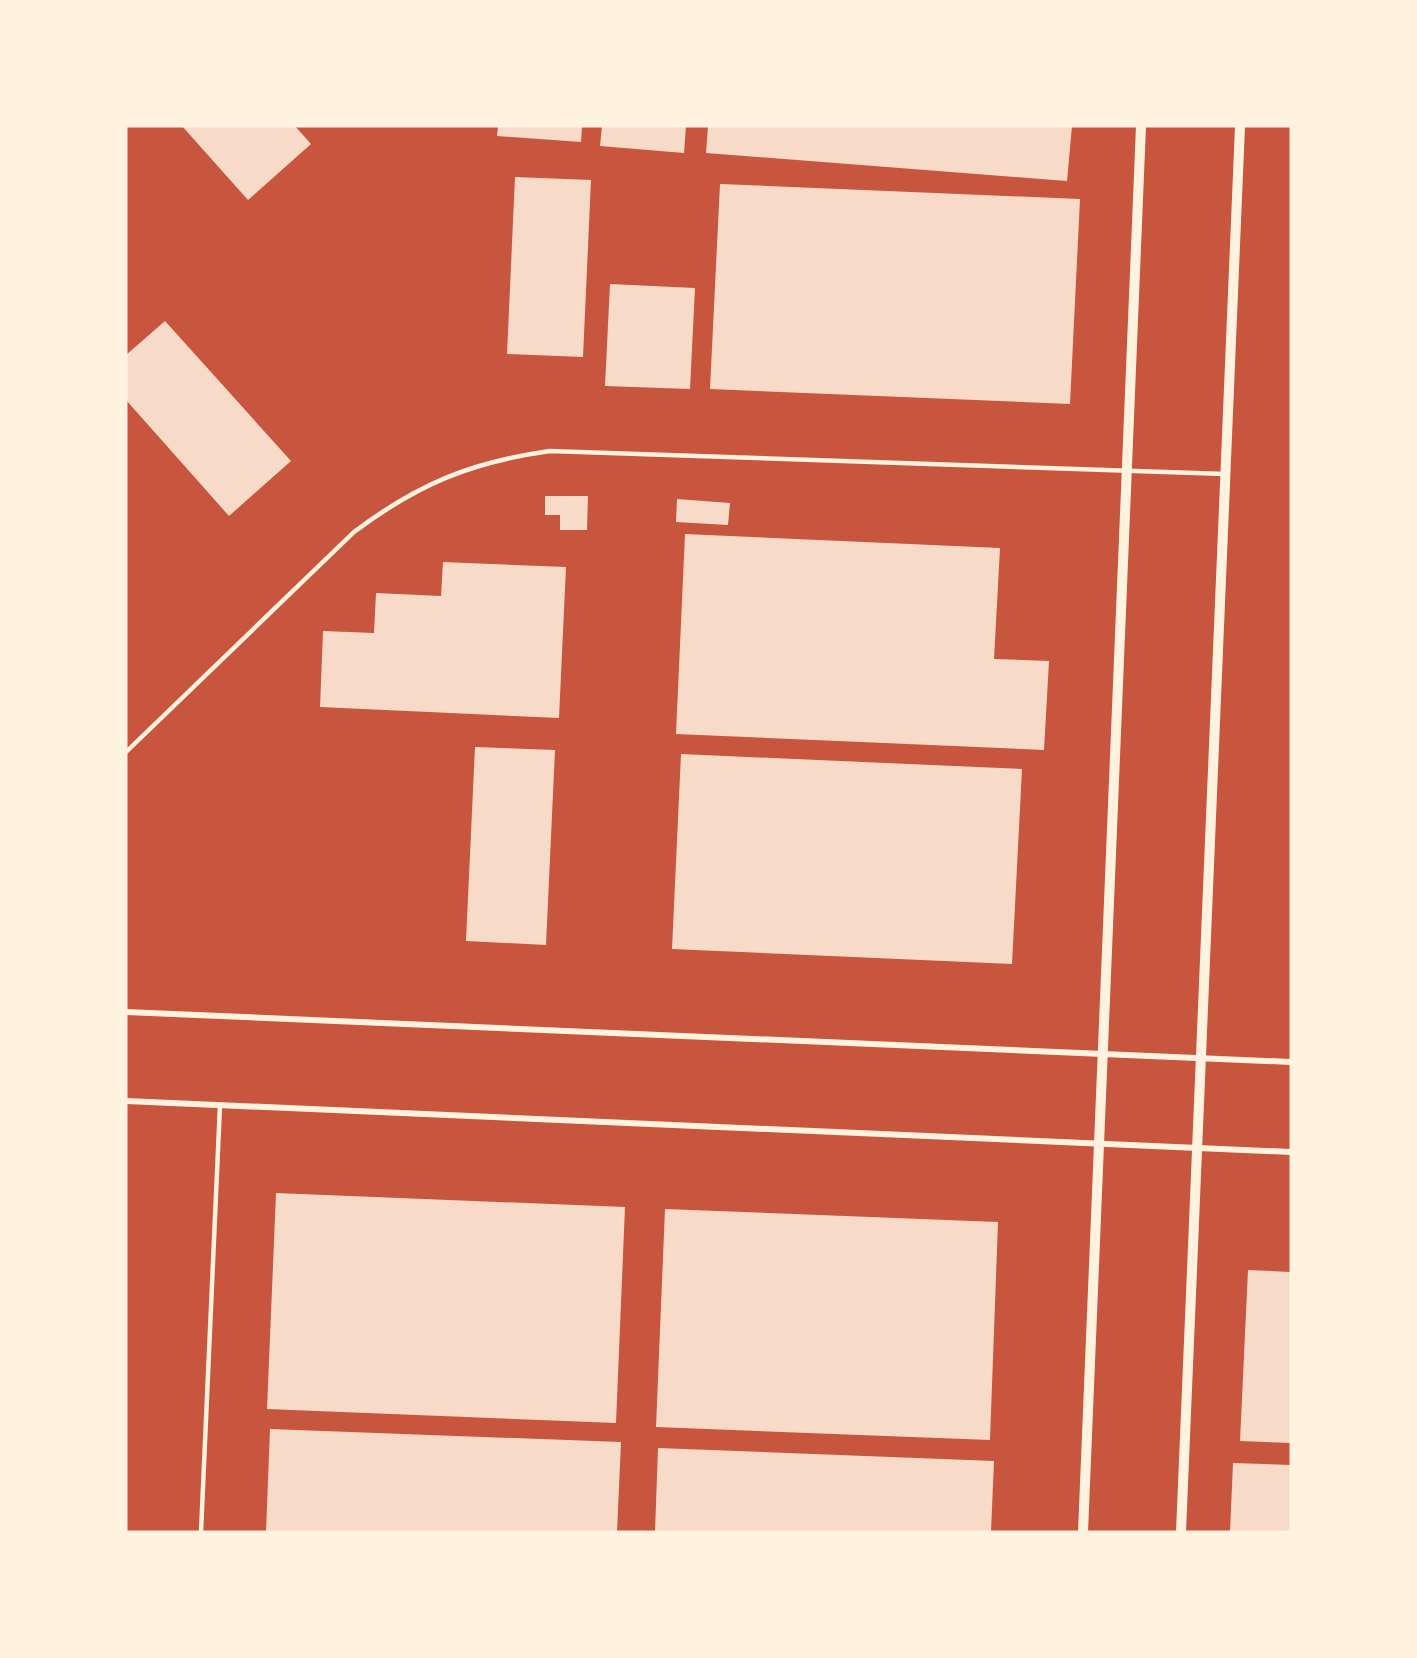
<svg xmlns="http://www.w3.org/2000/svg" width="1417" height="1658" viewBox="0 0 1417 1658" font-family="Spectral,serif">
  <style>
    .building { fill: #f7dbc8 }
    .lines { fill: none; stroke-linecap: round; stroke-linejoin: round }
    .service { stroke: #fff3e0; stroke-width: 4.5 }
    .minor { stroke: #fff3e0; stroke-width: 6 }
    .tertiary { stroke: #fff3e0; stroke-width: 10 }
  </style>
  <rect width="100%" height="100%" fill="#c8553d"/>
  <g class="building">
    <path d="M 182,126 L 295,126 L 311,144 L 248,200 Z"/>
    <path d="M 498,126 L 582,126 L 581,142 L 497,136 Z"/>
    <path d="M 602,126 L 686,126 L 684,153 L 600,146 Z"/>
    <path d="M 708,126 L 1072,126 L 1067,181 L 706,153 Z"/>
    <path d="M 515,177 L 591,180 L 583,357 L 507,354 Z"/>
    <path d="M 720,184 L 1080,199 L 1070,404 L 710,389 Z"/>
    <path d="M 610,284 L 695,288 L 690,389 L 605,386 Z"/>
    <path d="M 165,321 L 291,461 L 229,516 L 126,400 L 126,355 Z"/>
    <path d="M 545,496 L 588,496 L 587,530 L 560,530 L 560,515 L 545,515 Z"/>
    <path d="M 677,499 L 730,503 L 728,525 L 676,522 Z"/>
    <path d="M 685,534 L 1000,548 L 994,659 L 1049,661 L 1044,750 L 676,734 Z"/>
    <path d="M 443,562 L 566,567 L 559,718 L 320,707 L 323,631 L 374,633 L 376,593 L 441,596 Z"/>
    <path d="M 475,747 L 555,750 L 546,945 L 466,941 Z"/>
    <path d="M 681,754 L 1022,769 L 1012,964 L 672,949 Z"/>
    <path d="M 276,1193 L 625,1207 L 616,1423 L 267,1409 Z"/>
    <path d="M 665,1209 L 998,1222 L 990,1440 L 656,1427 Z"/>
    <path d="M 1248,1270 L 1291,1272 L 1291,1443 L 1240,1441 Z"/>
    <path d="M 270,1429 L 621,1442 L 617,1532 L 266,1532 Z"/>
    <path d="M 658,1448 L 994,1461 L 991,1532 L 655,1532 Z"/>
    <path d="M 1233,1463 L 1291,1465 L 1291,1532 L 1230,1532 Z"/>
  </g>
  <g class="lines">
    <g class="service">
      <path d="M 126,752 L 354,532 C 418,484 471,462 550,451 L 1225,474"/>
      <path d="M 201,1532 L 220,1105"/>
    </g>
    <g class="minor">
      <path d="M 126,1012 L 1291,1062"/>
      <path d="M 126,1101 L 1291,1152"/>
    </g>
    <g class="tertiary">
      <path d="M 1083,1532 L 1141,126"/>
      <path d="M 1181,1532 L 1240,126"/>
    </g>
  </g>
  <rect width="1417" height="1658" fill="none" stroke="#fff3e0" stroke-width="255"/>
</svg>
